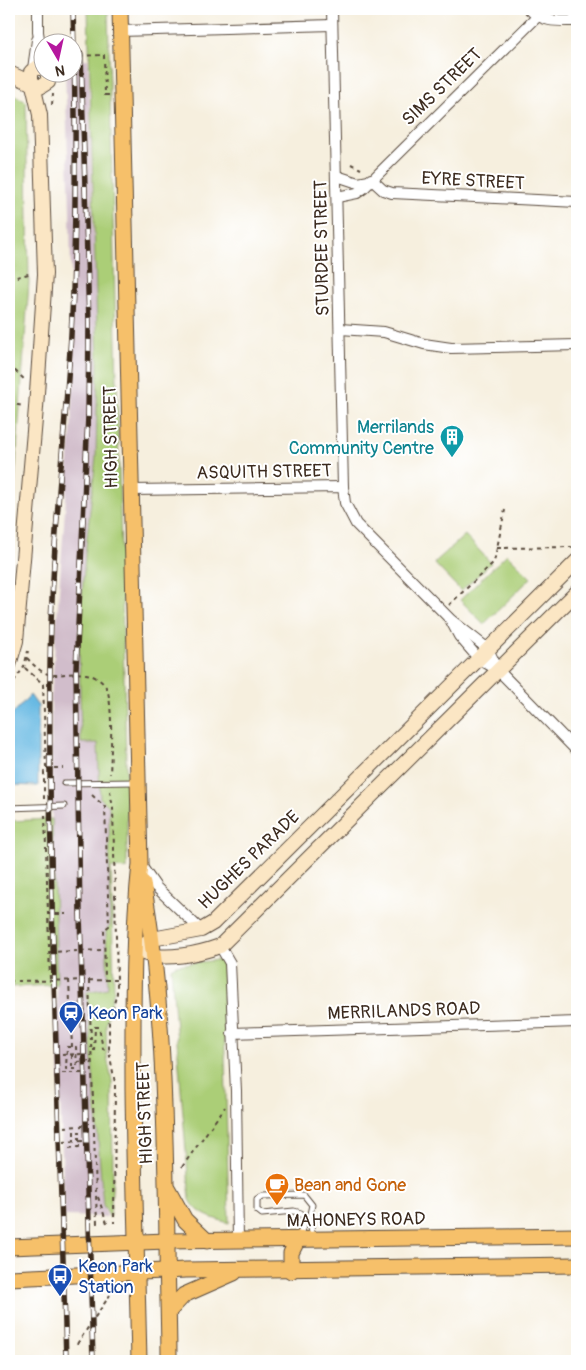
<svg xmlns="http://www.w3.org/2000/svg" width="586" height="1370" viewBox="0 0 586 1370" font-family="Pangolin,sans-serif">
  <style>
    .industrial { fill: #d1bdcb }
    .green { fill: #abce77; stroke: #737c4a }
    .water { fill: #68b9e3; stroke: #527280 }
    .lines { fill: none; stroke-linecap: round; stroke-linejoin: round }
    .lane-casing { stroke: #57483b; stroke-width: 7 }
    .street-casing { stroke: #57483b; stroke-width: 12 }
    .secondary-casing { stroke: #57483b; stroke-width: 16 }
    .primary-casing { stroke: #57483b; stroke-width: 17 }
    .path { stroke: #57483b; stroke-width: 2; stroke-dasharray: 4 4; stroke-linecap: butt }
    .lane { stroke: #fff; stroke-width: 5 }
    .street { stroke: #fff; stroke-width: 10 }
    .secondary { stroke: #fbe6c4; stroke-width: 14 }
    .primary { stroke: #f6c06b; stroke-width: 15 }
    .rail-casing { stroke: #3b2a1e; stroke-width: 5.5 }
    .rail { stroke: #fff; stroke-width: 4; stroke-dasharray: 11; stroke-linecap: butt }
    .path-bridge { stroke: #57483b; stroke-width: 2; stroke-dasharray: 4 4; stroke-linecap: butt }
    .labels { text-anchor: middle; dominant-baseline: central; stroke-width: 4; stroke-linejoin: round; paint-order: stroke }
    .street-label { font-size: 18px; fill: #3b2a1e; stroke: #fff }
    .culture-label { font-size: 18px; fill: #0d838f; stroke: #fff; text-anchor: end }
    .transit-label { font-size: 18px; fill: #164399; stroke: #fff; text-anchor: start }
    .food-label { font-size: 18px; fill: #c56008; stroke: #fff; text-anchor: start }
  </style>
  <rect width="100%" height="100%" fill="#fff"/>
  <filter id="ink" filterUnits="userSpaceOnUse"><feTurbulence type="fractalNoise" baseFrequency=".02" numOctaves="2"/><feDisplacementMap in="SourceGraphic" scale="10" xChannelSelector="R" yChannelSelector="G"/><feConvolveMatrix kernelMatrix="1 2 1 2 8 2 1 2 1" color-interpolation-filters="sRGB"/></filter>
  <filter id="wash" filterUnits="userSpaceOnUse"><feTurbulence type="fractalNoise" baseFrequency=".0096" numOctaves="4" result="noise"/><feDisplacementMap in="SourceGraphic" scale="20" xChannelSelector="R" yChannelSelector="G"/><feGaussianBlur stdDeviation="1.12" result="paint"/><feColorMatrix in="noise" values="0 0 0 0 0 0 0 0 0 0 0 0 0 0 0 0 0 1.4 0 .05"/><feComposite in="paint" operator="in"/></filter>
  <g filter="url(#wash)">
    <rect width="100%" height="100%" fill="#f6efde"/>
    <path class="industrial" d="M 88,59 L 98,365 L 96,457 L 85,555 L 79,636 L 81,743 L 98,743 L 100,798 L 109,806 L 110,927 L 106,932 L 108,989 L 87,992 L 103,1205 L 107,1217 L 64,1216 L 52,850 L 51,698 L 73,403 L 70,211 L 65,73 L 72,72 L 73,60 Z"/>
    <g class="green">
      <path d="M 88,9 L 108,9 L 127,803 L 127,869 L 111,868 L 114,989 L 106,1025 L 107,1057 L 112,1081 L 113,1177 L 110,1218 L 103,1205 L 87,992 L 108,988 L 106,931 L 110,926 L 109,806 L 100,798 L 98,743 L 81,743 L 79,636 L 85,555 L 96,457 L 98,365 Z"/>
      <path d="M 9,91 L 26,102 L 29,282 L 9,561 Z"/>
      <path d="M 465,535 L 491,563 L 461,591 L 434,563 Z"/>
      <path d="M 507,554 L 531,578 L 484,624 L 460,600 Z"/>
      <path d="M 52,819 L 57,985 L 9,987 L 9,821 Z"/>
      <path d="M 217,960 L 222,962 L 223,970 L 229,1223 C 212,1218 198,1215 190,1200 L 171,968 L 176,965 Z"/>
    </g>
    <path class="water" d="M 30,695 L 38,706 L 38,786 L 9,785 L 9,718 Z"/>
  </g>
  <g filter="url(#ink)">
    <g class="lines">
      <defs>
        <g id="lane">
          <path d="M 64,783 L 135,782"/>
          <path d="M 9,808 L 64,806"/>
          <path d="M 299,1236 L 305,1222 L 301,1213 L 294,1211 L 262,1214 L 257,1210 L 257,1199 L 263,1196 L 304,1195 L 312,1205 L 309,1218 L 313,1236"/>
        </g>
        <g id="street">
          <path d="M 38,9 L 38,32 L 42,56"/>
          <path d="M 332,9 L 343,487"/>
          <path d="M 529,9 C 543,23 558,21 577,21"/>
          <path d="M 120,31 L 332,25"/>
          <path d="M 33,69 L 37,40"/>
          <path d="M 337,176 L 358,183 L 369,181"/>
          <path d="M 371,179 L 383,190 L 392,193 L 577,202"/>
          <path d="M 337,197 L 357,193 L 364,188 L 537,17"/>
          <path d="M 340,329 L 384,332 L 424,344 L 451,348 L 577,345"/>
          <path d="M 131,490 L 343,487 L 345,503 L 356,524 L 451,620 L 488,649 L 498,670"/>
          <path d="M 451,621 L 459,636 L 479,659 L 498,670 L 577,751"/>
          <path d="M 140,864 L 156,887 L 201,930"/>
          <path d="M 220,946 L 230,963 L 236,1091 L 238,1241"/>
          <path d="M 232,1033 L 577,1022"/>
        </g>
        <g id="secondary">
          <path d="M 9,73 L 40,87 L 48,82 L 48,72"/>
          <path d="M 31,83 L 31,72 L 36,68 L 42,68"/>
          <path d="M 9,665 L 16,641 L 36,408 L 45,274 L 40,115 L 33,85"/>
          <path d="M 135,949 L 152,939 L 201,930 L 213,923 L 577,561"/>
          <path d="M 143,953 C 165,961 198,954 220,946 L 577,592"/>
        </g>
        <g id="primary">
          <path d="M 120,9 L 140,864 C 132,939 133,1013 133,1088 C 134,1179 137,1270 139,1361"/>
          <path d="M 143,883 C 164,1000 165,1121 167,1240 C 167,1280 169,1321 169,1361"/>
          <path d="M 168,1189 L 185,1220 L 207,1241"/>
          <path d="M 9,1247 L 167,1241 L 577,1236"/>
          <path d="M 291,1271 L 291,1253 L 298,1239"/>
          <path d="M 9,1278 L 186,1270 L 577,1265"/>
          <path d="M 169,1311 L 184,1295 L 234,1273"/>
        </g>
      </defs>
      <use href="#lane" class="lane-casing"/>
      <use href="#street" class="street-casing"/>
      <use href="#secondary" class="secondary-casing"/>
      <use href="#primary" class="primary-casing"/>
      <g class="path">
        <path d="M 72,56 L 104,55 L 105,95 L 109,95"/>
        <path d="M 52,105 L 53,94"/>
        <path d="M 351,164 L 361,169"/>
        <path d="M 9,279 L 32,273"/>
        <path d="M 9,365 L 25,380"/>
        <path d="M 9,403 L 23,406"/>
        <path d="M 497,548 L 572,547"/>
        <path d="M 449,605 L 494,562 L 505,510"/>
        <path d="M 27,658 C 52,686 57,670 86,674 C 94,675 104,682 107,689 C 113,705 111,756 110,774"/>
        <path d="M 25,668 L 43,684 L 46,768 L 44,771 L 44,799"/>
        <path d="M 9,688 L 24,667 L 28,651"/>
        <path d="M 46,768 L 63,768"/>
        <path d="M 110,791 L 113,808 L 117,981 L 117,993 L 109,1022 L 109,1051 L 115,1083 L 114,1223"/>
        <path d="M 92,795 L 105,807 L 109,926 L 104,930 L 105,979"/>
        <path d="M 45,815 L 50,980"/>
        <path d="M 48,914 L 66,914"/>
        <path d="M 49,952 L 104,950"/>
        <path d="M 69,980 L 72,1047"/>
        <path d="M 89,980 L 97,1224"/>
        <path d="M 9,981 L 116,980"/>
        <path d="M 67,1047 L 76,1047 L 77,1069 L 66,1069 Z"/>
        <path d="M 94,1051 L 95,1027 L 99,1027 L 103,1049 L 109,1051"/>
        <path d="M 72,1055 L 72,1069"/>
        <path d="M 77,1062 L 93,1061"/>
        <path d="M 62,1073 L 82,1073"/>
        <path d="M 64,1127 L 83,1126"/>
        <path d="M 74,1131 L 74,1142"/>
        <path d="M 69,1148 L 79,1147 L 79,1131"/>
        <path d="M 182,1167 L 225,1107"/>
        <path d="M 98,1197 L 107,1223"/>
        <path d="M 77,1344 L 110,1295"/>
      </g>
      <use href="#lane" class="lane"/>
      <use href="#street" class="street"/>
      <use href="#secondary" class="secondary"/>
      <use href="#primary" class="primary"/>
      <defs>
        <g id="rail">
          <path d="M 81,54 L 89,323 L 88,416 L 76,669 L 80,914 L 93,1361"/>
          <path d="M 66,1361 C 60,1130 48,899 50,668 C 51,556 64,446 71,335 C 77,226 76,118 73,9"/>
        </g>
      </defs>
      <use href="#rail" class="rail-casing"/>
      <use href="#rail" class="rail"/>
      <g class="path-bridge">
        <path d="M 62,1055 L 81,1054"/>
        <path d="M 63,1142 L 83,1141"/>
      </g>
    </g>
  </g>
  <defs>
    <symbol id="building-pin" viewBox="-11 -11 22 30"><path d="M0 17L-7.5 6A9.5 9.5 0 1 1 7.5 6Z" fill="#0f9aa8" stroke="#fff"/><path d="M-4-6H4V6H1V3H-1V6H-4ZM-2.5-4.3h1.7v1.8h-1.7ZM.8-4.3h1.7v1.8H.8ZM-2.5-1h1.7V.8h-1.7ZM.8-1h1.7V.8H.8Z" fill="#fff"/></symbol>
    <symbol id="station-pin" viewBox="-11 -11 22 30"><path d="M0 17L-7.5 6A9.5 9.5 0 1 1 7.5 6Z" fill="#1a4fb4" stroke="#fff"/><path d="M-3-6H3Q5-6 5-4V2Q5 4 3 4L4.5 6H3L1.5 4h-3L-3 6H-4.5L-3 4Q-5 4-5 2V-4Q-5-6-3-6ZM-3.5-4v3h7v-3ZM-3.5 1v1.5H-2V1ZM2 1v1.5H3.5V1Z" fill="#fff"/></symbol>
    <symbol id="cafe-pin" viewBox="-11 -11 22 30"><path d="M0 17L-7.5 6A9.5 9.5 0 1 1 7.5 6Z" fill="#e8710a" stroke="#fff"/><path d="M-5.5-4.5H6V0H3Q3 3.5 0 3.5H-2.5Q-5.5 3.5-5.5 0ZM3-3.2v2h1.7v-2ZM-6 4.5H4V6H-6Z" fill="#fff"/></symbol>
    <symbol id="bus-pin" viewBox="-11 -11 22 30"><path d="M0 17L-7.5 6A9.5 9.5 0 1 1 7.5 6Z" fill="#1a4fb4" stroke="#fff"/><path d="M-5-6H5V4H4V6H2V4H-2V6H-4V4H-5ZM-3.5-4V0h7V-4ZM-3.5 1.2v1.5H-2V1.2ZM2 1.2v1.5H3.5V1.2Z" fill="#fff"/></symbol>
  </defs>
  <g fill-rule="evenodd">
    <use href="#building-pin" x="438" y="423" width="28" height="38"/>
    <use href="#station-pin" x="57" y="999" width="28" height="38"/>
    <use href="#cafe-pin" x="263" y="1171" width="28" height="38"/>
    <use href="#bus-pin" x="46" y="1262" width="28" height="38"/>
  </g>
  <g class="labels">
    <g class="street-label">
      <text transform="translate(442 87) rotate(-44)">SIMS STREET</text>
      <text transform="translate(473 181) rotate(3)">EYRE STREET</text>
      <text transform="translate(322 248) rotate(-91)">STURDEE STREET</text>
      <text transform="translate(111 437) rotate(-91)">HIGH STREET</text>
      <text transform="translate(264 472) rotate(-1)">ASQUITH STREET</text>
      <text transform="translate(249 860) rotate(-44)">HUGHES PARADE</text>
      <text transform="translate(404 1011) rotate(-2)">MERRILANDS ROAD</text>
      <text transform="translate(145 1113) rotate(-92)">HIGH STREET</text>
      <text transform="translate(356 1220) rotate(-1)">MAHONEYS ROAD</text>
    </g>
    <g class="culture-label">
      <text x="434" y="427">Merrilands<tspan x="434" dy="21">Community Centre</tspan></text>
    </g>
    <g class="transit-label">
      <text x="88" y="1013">Keon Park</text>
      <text x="78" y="1266">Keon Park<tspan x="78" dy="21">Station</tspan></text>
    </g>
    <g class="food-label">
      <text x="294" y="1185">Bean and Gone</text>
    </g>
  </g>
  <rect width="586" height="1370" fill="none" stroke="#fff" stroke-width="30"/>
  <g transform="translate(58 58) rotate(171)"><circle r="24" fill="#ffffff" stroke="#b1aaa5"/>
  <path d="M0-4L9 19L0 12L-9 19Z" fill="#b5179e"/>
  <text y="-8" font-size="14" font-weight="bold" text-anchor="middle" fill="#3b2a1e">N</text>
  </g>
</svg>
